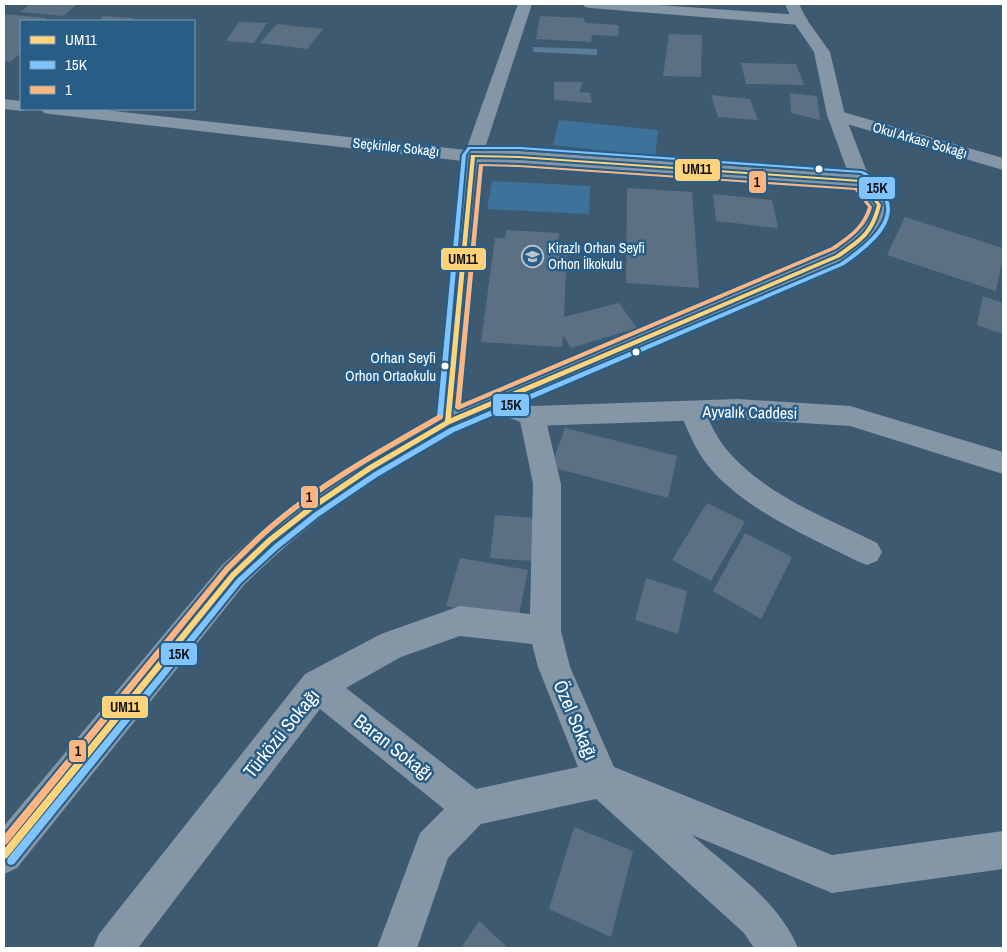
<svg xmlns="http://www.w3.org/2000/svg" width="1007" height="952" viewBox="0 0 1007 952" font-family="'Archivo Narrow',sans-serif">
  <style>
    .green { fill: #3d739b }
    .water { fill: #5a7d98 }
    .building { fill: #5b7183 }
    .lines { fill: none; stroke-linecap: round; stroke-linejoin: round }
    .minor { fill: #8596a6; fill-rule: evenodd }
    .tertiary { fill: #8596a6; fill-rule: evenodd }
    .bus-1-casing { stroke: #285d86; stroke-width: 4 }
    .bus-2-casing { stroke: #285d86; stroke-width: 4 }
    .bus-3-casing { stroke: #285d86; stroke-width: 4 }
    .bus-1 { fill: #ffd37a; fill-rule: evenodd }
    .bus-2 { fill: #80c4ff; fill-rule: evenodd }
    .bus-3 { fill: #ffb580; fill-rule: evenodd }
    .bus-dot { fill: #fff; stroke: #285d86; stroke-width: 2 }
    .labels { text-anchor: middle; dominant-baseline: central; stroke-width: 5; stroke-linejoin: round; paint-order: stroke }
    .far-street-label { font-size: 14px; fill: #fff; stroke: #285d86 }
    .far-poi-label { font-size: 14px; fill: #fff; stroke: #285d86; text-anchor: start }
    .bus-label { font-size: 15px; fill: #fff; stroke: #285d86; text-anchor: end }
    .street-label { font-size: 16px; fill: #fff; stroke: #285d86 }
    .near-street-label { font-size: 19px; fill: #fff; stroke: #285d86 }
    .line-badge { stroke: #285d86; stroke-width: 2 }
    .pale-badge-label { font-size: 14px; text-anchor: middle; font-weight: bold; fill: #111 }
  </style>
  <rect width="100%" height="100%" fill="#3e5a70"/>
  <g class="green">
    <path d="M 559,120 L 658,130 L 655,156 L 553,145 Z"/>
    <path d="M 492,181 L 590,186 L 589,214 L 487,209 Z"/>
  </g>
  <path class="water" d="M 532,47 L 597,49 L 597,55 L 534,52 Z"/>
  <g class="building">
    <path d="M 30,4 L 77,4 L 63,16 L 20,12 Z"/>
    <path d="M 4,14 L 46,18 L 46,21 L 21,21 L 21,53 L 10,62 L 4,61 Z"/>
    <path d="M 103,16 L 133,18 L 130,21 L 98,21 Z"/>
    <path d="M 540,16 L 583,18 L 586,23 L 619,25 L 618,36 L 592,35 L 591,42 L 536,39 Z"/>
    <path d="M 239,22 L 267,23 L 254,43 L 226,41 Z"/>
    <path d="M 277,24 L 323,29 L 307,49 L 260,43 Z"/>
    <path d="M 669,34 L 702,35 L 701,77 L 663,76 Z"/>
    <path d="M 741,63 L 796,64 L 804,85 L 746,84 Z"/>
    <path d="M 554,82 L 583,82 L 579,92 L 590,93 L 592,103 L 554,100 Z"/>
    <path d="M 790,93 L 817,96 L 820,120 L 791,113 Z"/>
    <path d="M 711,95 L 750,99 L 758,120 L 718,117 Z"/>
    <path d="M 627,188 L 692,192 L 699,288 L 626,283 Z"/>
    <path d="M 713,194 L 772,200 L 778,228 L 716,221 Z"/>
    <path d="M 905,217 L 1003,248 L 1003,257 L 996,291 L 887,255 Z"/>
    <path d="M 506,230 L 559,233 L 558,243 L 567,243 L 564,317 L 619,303 L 637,328 L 571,348 L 563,335 L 562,347 L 481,342 L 495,238 L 505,238 Z"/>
    <path d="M 983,296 L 1003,303 L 1003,334 L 977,325 Z"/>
    <path d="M 565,428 L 677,456 L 668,498 L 551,467 Z"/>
    <path d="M 707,503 L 745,522 L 711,581 L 672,560 Z"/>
    <path d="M 495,515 L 537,518 L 533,561 L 490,558 Z"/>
    <path d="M 745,533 L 792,557 L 761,619 L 713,591 Z"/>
    <path d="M 460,558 L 528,570 L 518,620 L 446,606 Z"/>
    <path d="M 646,578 L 687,591 L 678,634 L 635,620 Z"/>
    <path d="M 574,827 L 633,851 L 611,937 L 549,909 Z"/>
    <path d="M 479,921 L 508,948 L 461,948 Z"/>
  </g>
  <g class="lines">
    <g class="minor">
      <path d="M 518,4 L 532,4 L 484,151 L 519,151 L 861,175 L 868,177 L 871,181 L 868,185 L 861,187 L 519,163 L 482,162 L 461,422 L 457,429 L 448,432 L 439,429 L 435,422 L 463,161 L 50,114 L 44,113 L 41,109 L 96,109 L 466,150 Z"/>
      <path d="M 583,4 L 645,4 L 800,15 L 805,17 L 808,20 L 805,23 L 800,25 L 590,8 L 585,7 Z"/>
      <path d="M 4,99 L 21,101 L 21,109 L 28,109 L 21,111 L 4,109 Z"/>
      <path d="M 836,110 L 1003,158 L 1003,170 L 830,119 L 827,115 L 830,111 Z"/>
      <path d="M 692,401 L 701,404 C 708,417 714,433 723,445 C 760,493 825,517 877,543 L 882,552 L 877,561 L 867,565 L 857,561 C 806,535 737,507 703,459 C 693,445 687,427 679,411 L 683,404 Z"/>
      <path d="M 532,406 L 541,409 L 545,416 L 561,484 L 561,631 L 570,667 L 614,767 L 832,855 L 1003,831 L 1003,869 L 832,893 L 692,835 C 730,869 778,900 798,948 L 754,948 L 744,933 L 596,799 L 481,824 L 448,858 L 417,948 L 377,948 L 420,833 L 444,809 L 320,709 L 138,948 L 93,948 L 99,934 L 305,674 L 381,634 L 460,606 L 530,614 L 533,484 L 519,416 L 523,409 ZM 460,636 L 532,644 L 538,667 L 578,767 L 476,789 L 346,688 L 401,657 Z"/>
    </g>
    <path class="tertiary" d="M 785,4 L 799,4 L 807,20 L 830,52 L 845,115 L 870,180 L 889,205 C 884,236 869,243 846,261 L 521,402 L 533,406 L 738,399 L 850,406 L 1003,452 L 1003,474 L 850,426 L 738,419 L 532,426 L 495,413 C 402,453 316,514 244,585 L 17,868 L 4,874 L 4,826 L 222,565 L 260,531 L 301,500 L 360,460 L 439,415 L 830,251 C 851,236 863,232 869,205 L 851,181 L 827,115 L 814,52 L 792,20 Z"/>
    <defs>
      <path id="bus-1" d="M 471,155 L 519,156 L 861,180 L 863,180 L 881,205 C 874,234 863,241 840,257 L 450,424 L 372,470 L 313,510 L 272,542 L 235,577 L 7,858 L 4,859 L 4,849 L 231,573 L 268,538 L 309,506 L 368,466 L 445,421 ZM 475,157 L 519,158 L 860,182 L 877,205 C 869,234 859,238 836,255 L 451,418 Z"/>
      <path id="bus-2" d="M 468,147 L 520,147 L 862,171 C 871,174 875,182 881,190 C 884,194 888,198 889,202 C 896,229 862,252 844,265 L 454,432 L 377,477 L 318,517 L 278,549 L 241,583 L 14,864 L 11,865 L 8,864 L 7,861 L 8,858 L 237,579 L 274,545 L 314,513 L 373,473 L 450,428 L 840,263 C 857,251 893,226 885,202 C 883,197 869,181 865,176 L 861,173 L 520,149 L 470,149 L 466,155 L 443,417 L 440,419 L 437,417 L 462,155 Z"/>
      <g id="bus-3">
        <path d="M 479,164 L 519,165 L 856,188 L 858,188 L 872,207 C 867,227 852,237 836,249 L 458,410 L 455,408 ZM 483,166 L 519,167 L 855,190 L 868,207 C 862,227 849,235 832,247 L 461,404 Z"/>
        <path d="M 438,415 L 442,415 L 443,417 L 442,419 C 388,450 333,480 285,519 C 265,535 247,553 229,571 L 7,844 L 4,845 L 4,835 L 225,567 C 243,549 261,531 281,515 C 329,476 384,446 438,415 Z"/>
      </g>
    </defs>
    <use href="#bus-1" class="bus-1-casing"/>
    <use href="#bus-2" class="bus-2-casing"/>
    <use href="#bus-3" class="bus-3-casing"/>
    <use href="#bus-1" class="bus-1"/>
    <use href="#bus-2" class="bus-2"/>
    <use href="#bus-3" class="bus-3"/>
  </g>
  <defs>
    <symbol id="school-ring" viewBox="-11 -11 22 22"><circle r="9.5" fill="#285d86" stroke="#bbc5cd" stroke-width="1.5"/><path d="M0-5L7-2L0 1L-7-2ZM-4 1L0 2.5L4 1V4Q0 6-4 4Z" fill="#bbc5cd"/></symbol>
  </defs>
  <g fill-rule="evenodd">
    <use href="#school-ring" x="520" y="244" width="25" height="25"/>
  </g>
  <g class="bus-dot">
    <circle cx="819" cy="169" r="4.5"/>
    <circle cx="636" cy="352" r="4.5"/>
    <circle cx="445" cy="366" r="4.5"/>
  </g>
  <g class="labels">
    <g class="far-street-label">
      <text transform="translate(920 140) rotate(16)">Okul Arkası Sokağı</text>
      <text transform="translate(396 147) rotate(6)">Seçkinler Sokağı</text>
    </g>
    <g class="far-poi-label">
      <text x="548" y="248">Kirazlı Orhan Seyfi<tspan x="548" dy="16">Orhon İlkokulu</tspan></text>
    </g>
    <g class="bus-label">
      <text x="436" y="357">Orhan Seyfi<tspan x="436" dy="18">Orhon Ortaokulu</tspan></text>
    </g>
    <g class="street-label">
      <text transform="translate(750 412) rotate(1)">Ayvalık Caddesi</text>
    </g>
    <g class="near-street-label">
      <text transform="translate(576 720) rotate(67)">Özel Sokağı</text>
      <text transform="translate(281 733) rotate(-51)">Türközü Sokağı</text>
      <text transform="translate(394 747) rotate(38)">Baran Sokağı</text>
    </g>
  </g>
  <g class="line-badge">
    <rect x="674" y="158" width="47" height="24" rx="5" fill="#ffd37a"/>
    <rect x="748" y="170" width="19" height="24" rx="5" fill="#ffb580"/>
    <rect x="858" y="176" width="38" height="24" rx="5" fill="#80c4ff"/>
    <rect x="440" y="247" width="47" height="24" rx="5" fill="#ffd37a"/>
    <rect x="492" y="393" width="38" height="24" rx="5" fill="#80c4ff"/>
    <rect x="300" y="485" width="19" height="24" rx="5" fill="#ffb580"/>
    <rect x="160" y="642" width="38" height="24" rx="5" fill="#80c4ff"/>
    <rect x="101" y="695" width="48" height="24" rx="5" fill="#ffd37a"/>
    <rect x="68" y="739" width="19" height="24" rx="5" fill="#ffb580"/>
  </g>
  <g class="pale-badge-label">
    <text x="697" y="174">UM11</text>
    <text x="757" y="187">1</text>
    <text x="877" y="193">15K</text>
    <text x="463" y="264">UM11</text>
    <text x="511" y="410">15K</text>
    <text x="309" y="502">1</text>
    <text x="179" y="659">15K</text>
    <text x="125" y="712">UM11</text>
    <text x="78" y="756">1</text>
  </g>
  <rect width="1007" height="952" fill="none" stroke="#ffffff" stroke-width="10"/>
  <rect x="20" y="20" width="175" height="90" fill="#285d86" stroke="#7e9eb6"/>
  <rect x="30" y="36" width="25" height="8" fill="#ffd37a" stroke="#7e9eb6"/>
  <text x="65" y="45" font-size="15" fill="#ffffff">UM11</text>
  <rect x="30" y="61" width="25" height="8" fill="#80c4ff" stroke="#7e9eb6"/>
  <text x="65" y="70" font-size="15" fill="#ffffff">15K</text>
  <rect x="30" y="86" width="25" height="8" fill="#ffb580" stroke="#7e9eb6"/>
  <text x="65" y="95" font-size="15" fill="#ffffff">1</text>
</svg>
